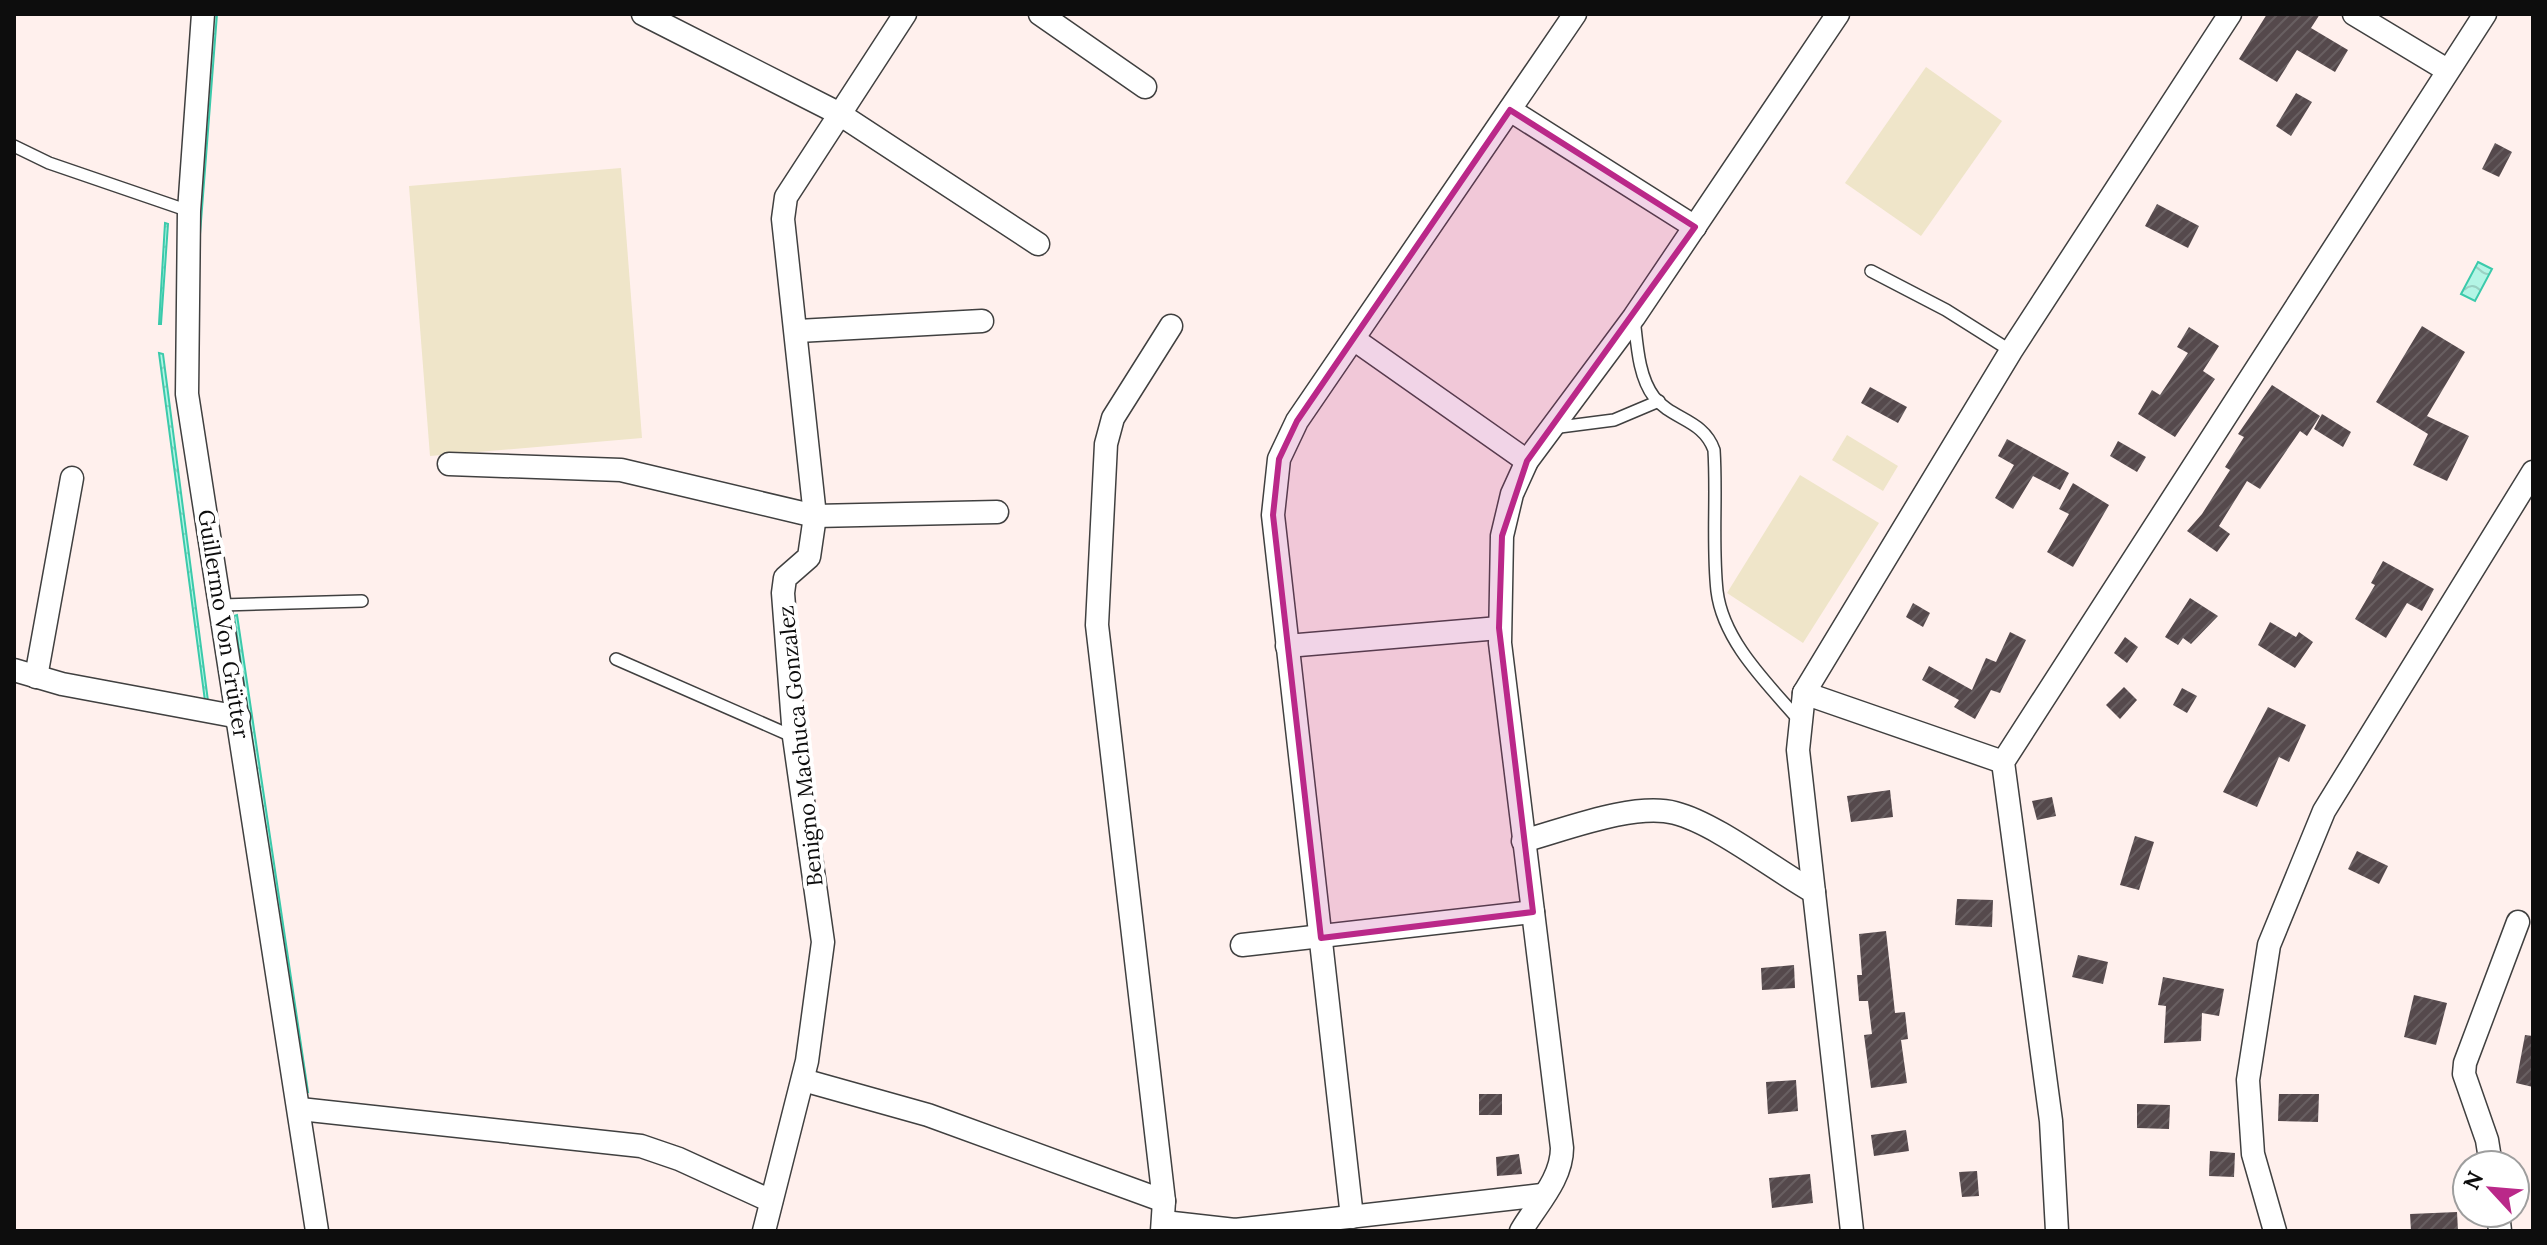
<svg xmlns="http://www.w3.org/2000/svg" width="2547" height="1245" viewBox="0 0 2547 1245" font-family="Lora,serif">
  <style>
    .pitch { fill: #efe5c9 }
    .water { fill: url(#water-waves); stroke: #3bcaab; stroke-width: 2 }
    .building { fill: url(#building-hatch) }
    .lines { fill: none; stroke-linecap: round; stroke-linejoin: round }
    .service-casing { stroke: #404040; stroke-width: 14 }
    .minor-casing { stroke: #404040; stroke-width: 25 }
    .service { stroke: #fff; stroke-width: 11 }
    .minor { stroke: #fff; stroke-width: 22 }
    .marked { fill: #ba2889; fill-opacity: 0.2; stroke: #ba2889; stroke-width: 6; stroke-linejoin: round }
    .labels { text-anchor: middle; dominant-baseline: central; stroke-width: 8; stroke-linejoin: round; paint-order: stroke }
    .street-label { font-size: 22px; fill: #0d0d0d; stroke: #fff }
  </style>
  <defs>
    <pattern id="water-waves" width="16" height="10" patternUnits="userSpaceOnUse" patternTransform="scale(2)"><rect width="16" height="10" fill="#b3f5e5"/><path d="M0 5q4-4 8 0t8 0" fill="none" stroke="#99d1c3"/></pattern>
    <pattern id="building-hatch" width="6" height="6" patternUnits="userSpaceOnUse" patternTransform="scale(2)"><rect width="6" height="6" fill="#55494c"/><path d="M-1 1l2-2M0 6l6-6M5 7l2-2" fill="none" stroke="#685f61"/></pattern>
  </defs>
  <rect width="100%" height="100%" fill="#fff0ed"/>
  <g class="pitch">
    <path d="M 1926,67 L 2002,121 L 1921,236 L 1845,183 Z"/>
    <path d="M 621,168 L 642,438 L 430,456 L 409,186 Z"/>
    <path d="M 1847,435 L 1898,466 L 1883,491 L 1832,460 Z"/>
    <path d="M 1800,475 L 1879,523 L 1803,643 L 1727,593 Z"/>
  </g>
  <g class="water">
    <path d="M 214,14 L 217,14 L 195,299 L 196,205 Z"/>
    <path d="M 165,223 L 168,224 L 161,324 L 159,324 Z"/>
    <path d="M 2478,262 L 2492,269 L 2475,301 L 2461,294 Z"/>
    <path d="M 159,353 L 163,354 L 208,701 L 205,701 Z"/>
    <path d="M 237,615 L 308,1092 L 304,1091 L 234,616 Z"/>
  </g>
  <g class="building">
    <path d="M 2267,14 L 2320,14 L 2311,28 L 2348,50 L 2335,72 L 2297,50 L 2277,82 L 2239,59 Z"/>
    <path d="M 2296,93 L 2312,102 L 2291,136 L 2276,126 Z"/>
    <path d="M 2495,143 L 2512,152 L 2499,177 L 2482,169 Z"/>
    <path d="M 2157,204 L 2199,226 L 2188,248 L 2145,226 Z"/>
    <path d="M 2422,326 L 2465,352 L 2427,416 L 2469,436 L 2447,481 L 2413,465 L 2428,434 L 2376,402 Z"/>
    <path d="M 2189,327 L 2219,346 L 2203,371 L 2215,379 L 2175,437 L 2138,414 L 2152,390 L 2160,395 L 2188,353 L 2177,347 Z"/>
    <path d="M 2272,385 L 2320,416 L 2307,436 L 2300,431 L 2260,489 L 2247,481 L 2219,526 L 2230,534 L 2217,552 L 2187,531 L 2202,514 L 2230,470 L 2225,467 L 2244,437 L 2238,434 Z"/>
    <path d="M 1870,387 L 1907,407 L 1898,423 L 1861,403 Z"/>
    <path d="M 2322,414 L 2351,432 L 2343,447 L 2314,429 Z"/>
    <path d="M 2007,439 L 2069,473 L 2060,490 L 2033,476 L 2013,509 L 1995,498 L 2014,465 L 1998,456 Z"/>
    <path d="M 2118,441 L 2146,457 L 2137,472 L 2110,456 Z"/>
    <path d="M 2073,483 L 2109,505 L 2073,567 L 2047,552 L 2069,514 L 2059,509 Z"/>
    <path d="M 2383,561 L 2434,589 L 2422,611 L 2407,603 L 2386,638 L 2355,619 L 2375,585 L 2371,583 Z"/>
    <path d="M 2190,598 L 2218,616 L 2191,644 L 2183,638 L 2178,645 L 2165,637 Z"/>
    <path d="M 1913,603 L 1930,613 L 1923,627 L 1906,617 Z"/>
    <path d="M 2270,622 L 2296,637 L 2299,632 L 2313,642 L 2295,668 L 2258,645 Z"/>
    <path d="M 2010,632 L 2026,640 L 2000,693 L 1991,690 L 1975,719 L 1954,707 L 1959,700 L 1922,680 L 1929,666 L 1972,690 L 1986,658 L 1996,662 Z"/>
    <path d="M 2125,637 L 2138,647 L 2127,663 L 2114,653 Z"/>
    <path d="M 2124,687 L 2137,700 L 2120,719 L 2106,705 Z"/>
    <path d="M 2182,688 L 2197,696 L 2187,713 L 2173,705 Z"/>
    <path d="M 2268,707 L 2306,725 L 2289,762 L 2279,757 L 2257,807 L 2223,792 Z"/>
    <path d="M 1890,790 L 1893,817 L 1851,822 L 1847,796 Z"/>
    <path d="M 2052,797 L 2056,816 L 2037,820 L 2032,801 Z"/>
    <path d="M 2135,836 L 2154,842 L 2139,890 L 2120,885 Z"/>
    <path d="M 2357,851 L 2388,866 L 2379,884 L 2348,869 Z"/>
    <path d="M 1957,899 L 1993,900 L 1992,927 L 1955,925 Z"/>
    <path d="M 1886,931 L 1895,1013 L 1905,1012 L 1908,1039 L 1901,1040 L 1907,1083 L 1871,1088 L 1864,1035 L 1872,1034 L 1868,1001 L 1859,1001 L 1857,975 L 1862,975 L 1859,934 Z"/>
    <path d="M 2078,955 L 2108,962 L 2103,984 L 2072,977 Z"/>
    <path d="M 1794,965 L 1795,988 L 1762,990 L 1761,968 Z"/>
    <path d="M 2163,977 L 2224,989 L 2219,1016 L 2202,1013 L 2201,1041 L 2164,1043 L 2166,1006 L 2158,1005 Z"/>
    <path d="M 2414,995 L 2447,1003 L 2436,1045 L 2404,1037 Z"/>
    <path d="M 2525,1035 L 2533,1036 L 2533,1087 L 2516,1083 Z"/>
    <path d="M 1796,1080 L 1798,1111 L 1768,1114 L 1766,1082 Z"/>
    <rect x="1479" y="1094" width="23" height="21"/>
    <path d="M 2279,1094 L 2319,1094 L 2318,1122 L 2278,1121 Z"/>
    <path d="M 2137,1104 L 2170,1105 L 2169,1129 L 2137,1128 Z"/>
    <path d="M 1906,1130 L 1909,1151 L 1874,1156 L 1871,1135 Z"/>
    <path d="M 2210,1151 L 2235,1153 L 2234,1177 L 2209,1176 Z"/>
    <path d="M 1519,1154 L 1522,1174 L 1497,1176 L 1496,1157 Z"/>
    <path d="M 1977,1171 L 1979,1196 L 1962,1197 L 1959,1172 Z"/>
    <path d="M 1810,1174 L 1813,1203 L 1772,1208 L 1769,1178 Z"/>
    <path d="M 2457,1212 L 2458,1231 L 2411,1231 L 2410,1214 Z"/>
  </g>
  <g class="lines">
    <defs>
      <g id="service">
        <path d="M 14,146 L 49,163 L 189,211"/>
        <path d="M 1871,271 L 1946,310 L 2011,351"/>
        <path d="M 1634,318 C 1637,343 1638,376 1654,397 C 1672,420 1703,419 1714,450 C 1717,497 1712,544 1717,591 C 1723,641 1767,683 1798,719"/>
        <path d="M 1552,428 L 1614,420 L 1659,401"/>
        <path d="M 222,605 L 362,601"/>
        <path d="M 616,659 L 794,737"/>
      </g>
      <g id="minor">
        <path d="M 203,14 L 189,211 L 187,394 L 317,1231"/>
        <path d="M 643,14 L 838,113 L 1038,244"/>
        <path d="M 1040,14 L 1145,87"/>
        <path d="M 2354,14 L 2447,70"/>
        <path d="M 1510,110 L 1695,227"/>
        <path d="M 798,331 L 982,321"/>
        <path d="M 1355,340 L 1527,461"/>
        <path d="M 449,464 L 621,470 L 815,516 L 997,512"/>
        <path d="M 1287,646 L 1499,628"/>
        <path d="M 14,670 L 62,684 L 239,717"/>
        <path d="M 36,677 L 72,478"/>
        <path d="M 1804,693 L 2003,762"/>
        <path d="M 1523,841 C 1564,830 1634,802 1675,813 C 1715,823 1775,870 1814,892"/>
        <path d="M 1242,945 L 1533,912"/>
        <path d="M 803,1080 L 928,1115 L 1164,1201"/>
        <path d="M 300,1109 L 641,1146 L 679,1159 L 771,1201"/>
        <path d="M 2491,1165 L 2487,1140 L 2464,1074 L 2465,1063 L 2518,922"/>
        <path d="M 2498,1213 L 2500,1231"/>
        <path d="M 1352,1217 L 1273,515 L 1279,459 L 1297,421 L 1575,14"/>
        <path d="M 1164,1222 L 1235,1230 L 1542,1195"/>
        <path d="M 764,1231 L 807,1061 L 823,942 L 794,737 L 783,593 L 785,578 L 809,557 L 815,516 L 783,219 L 786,197 L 905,14"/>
        <path d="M 1162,1231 L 1164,1201 L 1097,625 L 1106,444 L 1113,418 L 1171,326"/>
        <path d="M 1521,1231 C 1537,1204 1562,1179 1562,1148 L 1500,643 L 1502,536 L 1512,494 L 1527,461 L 1634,317 L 1838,14"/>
        <path d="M 1852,1231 L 1798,750 L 1804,693 L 2011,351 L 2230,14"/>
        <path d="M 2057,1231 L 2051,1121 L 2003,762 L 2485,14"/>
        <path d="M 2275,1231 L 2253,1154 L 2248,1080 L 2269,945 L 2324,811 L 2533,472"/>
      </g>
    </defs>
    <use href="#service" class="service-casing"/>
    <use href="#minor" class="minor-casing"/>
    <use href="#service" class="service"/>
    <use href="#minor" class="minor"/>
  </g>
  <path class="marked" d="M 1510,110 L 1695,227 L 1527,461 L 1502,536 L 1499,628 L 1533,912 L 1321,938 L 1273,515 L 1279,459 L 1297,421 Z"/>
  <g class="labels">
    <g class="street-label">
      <text transform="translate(224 624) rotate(81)">Guillermo Von Grütter</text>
      <text transform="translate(800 746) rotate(-96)">Benigno Machuca Gonzalez</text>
    </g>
  </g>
  <rect width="2547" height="1245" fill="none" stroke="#0d0d0d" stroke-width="32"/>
  <g transform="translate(2491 1189) rotate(296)"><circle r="38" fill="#ffffff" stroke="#9e9e9e" stroke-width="2"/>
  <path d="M0-6L14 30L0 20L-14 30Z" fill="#ba2889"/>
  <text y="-12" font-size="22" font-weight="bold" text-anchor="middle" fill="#0d0d0d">N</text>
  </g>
</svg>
